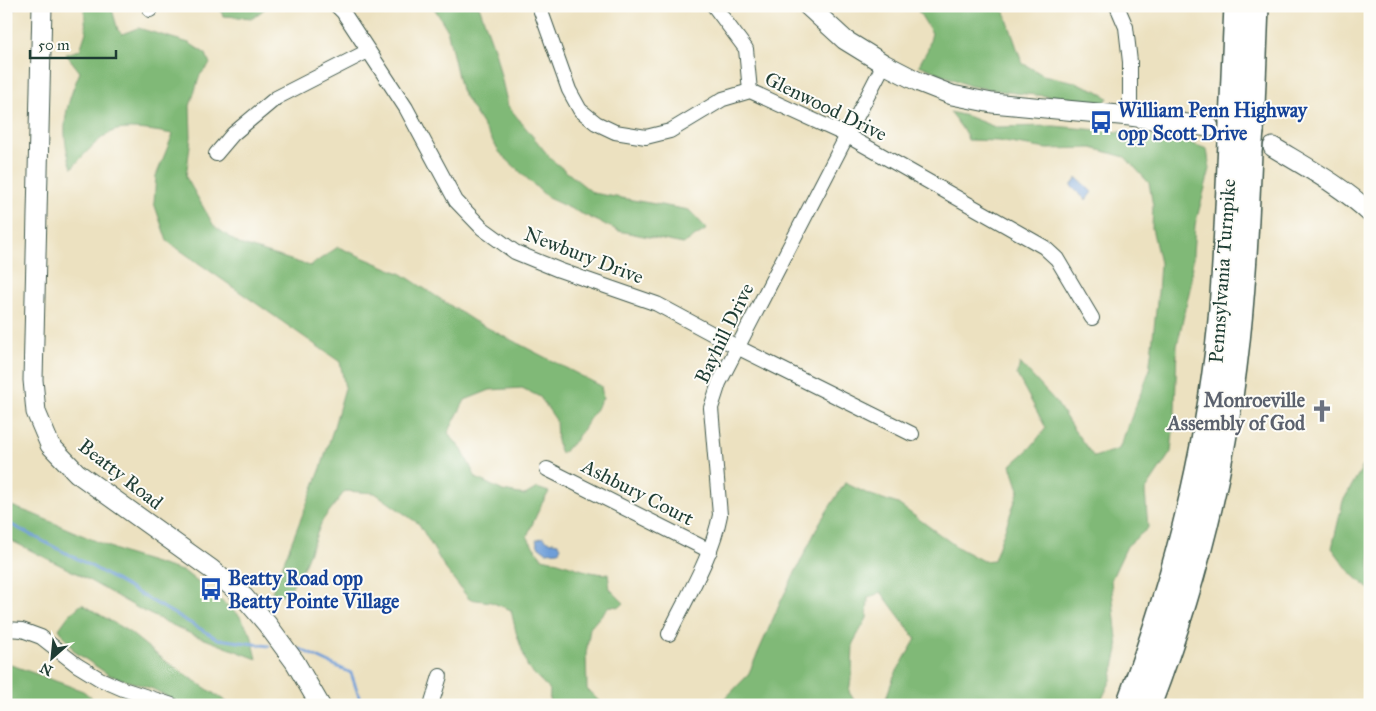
<svg xmlns="http://www.w3.org/2000/svg" width="1376" height="711" viewBox="0 0 1376 711" font-family="'IM FELL Great Primer',serif">
  <style>
    .forest { fill: #80b977; stroke: #507b56 }
    .water { fill: #6e9ed8; stroke: #466e86 }
    .lines { fill: none; stroke-linecap: round; stroke-linejoin: round }
    .stream { stroke: #6e9ed8; stroke-width: 3 }
    .street-casing { stroke: #3e5649; stroke-width: 16 }
    .secondary-casing { stroke: #3e5649; stroke-width: 21 }
    .highway-casing { stroke: #3e5649; stroke-width: 28 }
    .street { stroke: #fff; stroke-width: 14 }
    .secondary { stroke: #fff; stroke-width: 19 }
    .highway { stroke: #fff; stroke-width: 25 }
    .highway-bridge-casing { stroke: #3e5649; stroke-width: 28; stroke-linecap: butt }
    .highway-bridge { stroke: #fff; stroke-width: 25 }
    .labels { text-anchor: middle; dominant-baseline: central; stroke-width: 4; stroke-linejoin: round; paint-order: stroke }
    .street-label { font-size: 20px; fill: #1f3d34; stroke: #fdfcf7 }
    .transit-label { font-size: 20px; font-weight: bold; fill: #164399; stroke: #fdfcf7; text-anchor: start }
    .worship-label { font-size: 20px; font-weight: bold; fill: #5b616d; stroke: #fdfcf7; text-anchor: end }
  </style>
  <rect width="100%" height="100%" fill="#fdfcf7"/>
  <filter id="ink" filterUnits="userSpaceOnUse"><feTurbulence type="fractalNoise" baseFrequency=".02" numOctaves="2"/><feDisplacementMap in="SourceGraphic" scale="10" xChannelSelector="R" yChannelSelector="G"/><feConvolveMatrix kernelMatrix="1 2 1 2 8 2 1 2 1" color-interpolation-filters="sRGB"/></filter>
  <filter id="wash" filterUnits="userSpaceOnUse"><feTurbulence type="fractalNoise" baseFrequency=".0096" numOctaves="4" result="noise"/><feDisplacementMap in="SourceGraphic" scale="20" xChannelSelector="R" yChannelSelector="G"/><feGaussianBlur stdDeviation="1.12" result="paint"/><feColorMatrix in="noise" values="0 0 0 0 0 0 0 0 0 0 0 0 0 0 0 0 0 1.4 0 .05"/><feComposite in="paint" operator="in"/></filter>
  <g filter="url(#wash)">
    <rect width="100%" height="100%" fill="#ece1c0"/>
    <g class="forest">
      <path d="M 84,6 L 111,6 L 118,30 L 122,34 L 138,28 L 189,43 L 206,54 L 210,64 L 200,75 L 190,106 L 191,137 L 186,177 L 214,226 L 239,244 L 310,266 L 338,247 L 402,274 L 474,321 L 601,386 L 603,398 L 575,441 L 561,454 L 557,441 L 556,420 L 540,397 L 522,388 L 490,390 L 465,400 L 448,433 L 462,450 L 476,478 L 503,491 L 525,495 L 537,488 L 549,492 L 541,505 L 527,536 L 532,545 L 542,558 C 565,562 584,574 608,574 L 610,589 L 624,603 L 620,607 L 609,606 L 590,628 L 586,654 L 587,689 L 603,705 L 549,705 L 550,690 L 528,668 L 516,632 L 511,610 L 491,602 L 469,599 L 445,568 L 419,524 L 375,493 L 345,491 L 322,521 L 304,566 L 288,593 L 270,597 L 321,468 L 333,430 L 345,388 L 340,362 L 167,241 L 154,203 L 156,176 L 173,134 C 155,131 135,127 117,130 C 102,133 82,157 72,168 C 59,131 65,107 80,72 L 66,54 L 80,50 L 86,32 Z"/>
      <path d="M 219,6 L 268,6 L 253,18 L 223,16 Z"/>
      <path d="M 433,6 L 479,6 L 495,51 L 508,106 L 552,160 L 593,193 L 689,210 L 707,229 L 683,244 L 619,231 L 548,198 L 500,153 L 461,90 L 447,29 Z"/>
      <path d="M 915,6 L 1000,6 L 1005,13 L 1022,63 L 1043,75 L 1075,82 L 1098,91 L 1108,98 L 1103,104 L 1067,98 L 1015,93 L 970,86 L 919,65 L 928,49 L 932,33 Z"/>
      <path d="M 950,112 L 967,116 L 995,127 L 1054,126 L 1131,133 L 1179,139 L 1207,149 L 1210,169 L 1195,225 L 1191,284 L 1177,346 L 1175,411 L 1171,452 L 1145,491 L 1148,528 L 1127,546 L 1111,580 L 1118,649 L 1111,680 L 1099,705 L 880,705 L 886,698 L 894,676 L 916,639 L 881,592 L 868,598 L 867,618 L 853,643 L 852,672 L 849,692 L 857,705 L 719,705 L 748,675 L 781,601 L 820,522 L 845,483 L 868,494 L 898,504 L 957,547 L 983,561 L 994,560 L 1019,490 L 1011,465 L 1031,447 L 1046,428 L 1017,375 L 1020,363 L 1056,402 L 1074,430 L 1094,457 L 1119,449 L 1149,372 L 1158,293 L 1160,263 L 1152,228 L 1153,206 L 1149,183 L 1125,157 L 1092,148 L 1047,149 L 998,141 L 968,140 L 966,134 Z"/>
      <path d="M 1370,454 L 1370,502 L 1365,515 L 1370,522 L 1370,590 L 1349,571 L 1332,548 L 1343,501 Z"/>
      <path d="M 6,504 L 33,514 L 126,554 L 185,572 L 239,615 L 251,634 L 257,659 L 189,633 L 141,610 L 78,574 L 6,538 Z"/>
      <path d="M 82,604 L 129,632 L 165,661 L 231,705 L 182,705 L 153,689 L 109,675 L 75,652 L 59,629 L 69,615 Z"/>
      <path d="M 6,663 L 83,691 L 101,705 L 6,705 Z"/>
    </g>
    <g class="water">
      <path d="M 1077,178 L 1092,192 L 1086,200 L 1071,186 Z"/>
      <path d="M 543,537 L 548,541 L 558,543 L 561,547 L 559,551 L 546,552 L 538,546 L 536,540 Z"/>
    </g>
    <g class="lines">
      <g class="stream">
        <path d="M 6,22 L 15,6"/>
        <path d="M 6,522 L 91,566 L 218,639 L 269,646"/>
        <path d="M 300,649 L 351,673 L 362,705"/>
      </g>
    </g>
  </g>
  <g filter="url(#ink)">
    <g class="lines">
      <defs>
        <g id="street">
          <path d="M 337,6 L 343,12 L 406,108 L 456,201 L 482,228 L 515,252 L 559,270 L 657,304 L 737,347 L 912,434"/>
          <path d="M 539,6 L 569,90 L 580,110 L 596,123 L 615,132 L 646,137 L 670,131 L 723,99 L 750,91 L 846,135 L 1044,247 L 1057,259 L 1092,318"/>
          <path d="M 714,6 L 746,49 L 750,91"/>
          <path d="M 1117,6 L 1126,27 L 1130,62 L 1130,116"/>
          <path d="M 150,10 L 152,6"/>
          <path d="M 216,154 L 233,134 L 276,98 L 368,51"/>
          <path d="M 547,469 L 710,551"/>
          <path d="M 6,629 L 22,630 L 41,637 L 77,665 L 100,679 L 123,689 L 172,705"/>
          <path d="M 669,634 C 687,596 712,557 720,515 L 711,408 L 719,383 L 884,64"/>
          <path d="M 431,705 L 440,676"/>
        </g>
        <g id="secondary">
          <path d="M 42,6 L 33,380 L 36,412 L 50,445 L 77,473 L 211,569 L 244,597 L 267,624 L 295,662 L 320,705"/>
          <path d="M 808,6 L 845,40 L 884,64 L 919,82 L 952,95 L 992,103 L 1130,116 L 1209,127"/>
          <path d="M 1273,147 C 1306,167 1342,186 1370,213"/>
        </g>
        <g id="highway">
          <path d="M 1232,123 L 1237,6"/>
          <path d="M 1251,131 L 1256,6"/>
          <path d="M 1129,705 C 1174,585 1207,459 1220,331 C 1226,269 1228,206 1231,143"/>
          <path d="M 1148,705 C 1190,596 1220,483 1234,367 C 1243,296 1246,224 1249,152"/>
        </g>
      </defs>
      <use href="#street" class="street-casing"/>
      <use href="#secondary" class="secondary-casing"/>
      <use href="#highway" class="highway-casing"/>
      <use href="#street" class="street"/>
      <use href="#secondary" class="secondary"/>
      <use href="#highway" class="highway"/>
      <defs>
        <g id="highway-bridge">
          <path d="M 1231,143 L 1232,123"/>
          <path d="M 1249,152 L 1251,131"/>
        </g>
      </defs>
      <use href="#highway-bridge" class="highway-bridge-casing"/>
      <use href="#highway-bridge" class="highway-bridge"/>
    </g>
  </g>
  <defs>
    <symbol id="bus-bare" viewBox="-9 -9 18 18"><path d="M-5-6H5V4H4V6H2V4H-2V6H-4V4H-5ZM-3.5-4V0h7V-4ZM-3.5 1.2v1.5H-2V1.2ZM2 1.2v1.5H3.5V1.2Z" fill="#1a4fb4" stroke="#fdfcf7" stroke-width="2.5" paint-order="stroke"/></symbol>
    <symbol id="church-bare" viewBox="-9 -9 18 18"><path d="M-1.2-6h2.4v3.5h3.3v2.4h-3.3V6h-2.4V-.1h-3.3v-2.4h3.3Z" fill="#6b7280" stroke="#fdfcf7" stroke-width="2.5" paint-order="stroke"/></symbol>
  </defs>
  <g fill-rule="evenodd">
    <use href="#bus-bare" x="1085" y="106" width="32" height="32"/>
    <use href="#church-bare" x="1306" y="395" width="32" height="32"/>
    <use href="#bus-bare" x="195" y="573" width="32" height="32"/>
  </g>
  <g class="labels">
    <g class="street-label">
      <text transform="translate(826 106) rotate(26)">Glenwood Drive</text>
      <text transform="translate(584 255) rotate(21)">Newbury Drive</text>
      <text transform="translate(1222 271) rotate(-86)">Pennsylvania Turnpike</text>
      <text transform="translate(724 333) rotate(-64)">Bayhill Drive</text>
      <text transform="translate(121 474) rotate(38)">Beatty Road</text>
      <text transform="translate(638 492) rotate(27)">Ashbury Court</text>
    </g>
    <g class="transit-label">
      <text x="1118" y="110">William Penn Highway<tspan x="1118" dy="23">opp Scott Drive</tspan></text>
      <text x="228" y="578">Beatty Road opp<tspan x="228" dy="23">Beatty Pointe Village</tspan></text>
    </g>
    <g class="worship-label">
      <text x="1305" y="400">Monroeville<tspan x="1305" dy="23">Assembly of God</tspan></text>
    </g>
  </g>
  <rect width="1376" height="711" fill="none" stroke="#fdfcf7" stroke-width="25"/>
  <g transform="translate(52 658) rotate(207)" stroke="#fdfcf7" stroke-width="4" paint-order="stroke">
  <path d="M0-4L9 19L0 12L-9 19Z" fill="#1f3d34"/>
  <text y="-8" font-size="14" font-weight="bold" text-anchor="middle" fill="#1f3d34">N</text>
  </g>
  <path d="M30 50v8h86v-8" fill="none" stroke="#1f3d34" stroke-width="2.5"/>
  <text x="38" y="50" font-size="15" fill="#1f3d34" stroke="#fdfcf7" stroke-width="4" paint-order="stroke">50 m</text>
</svg>
